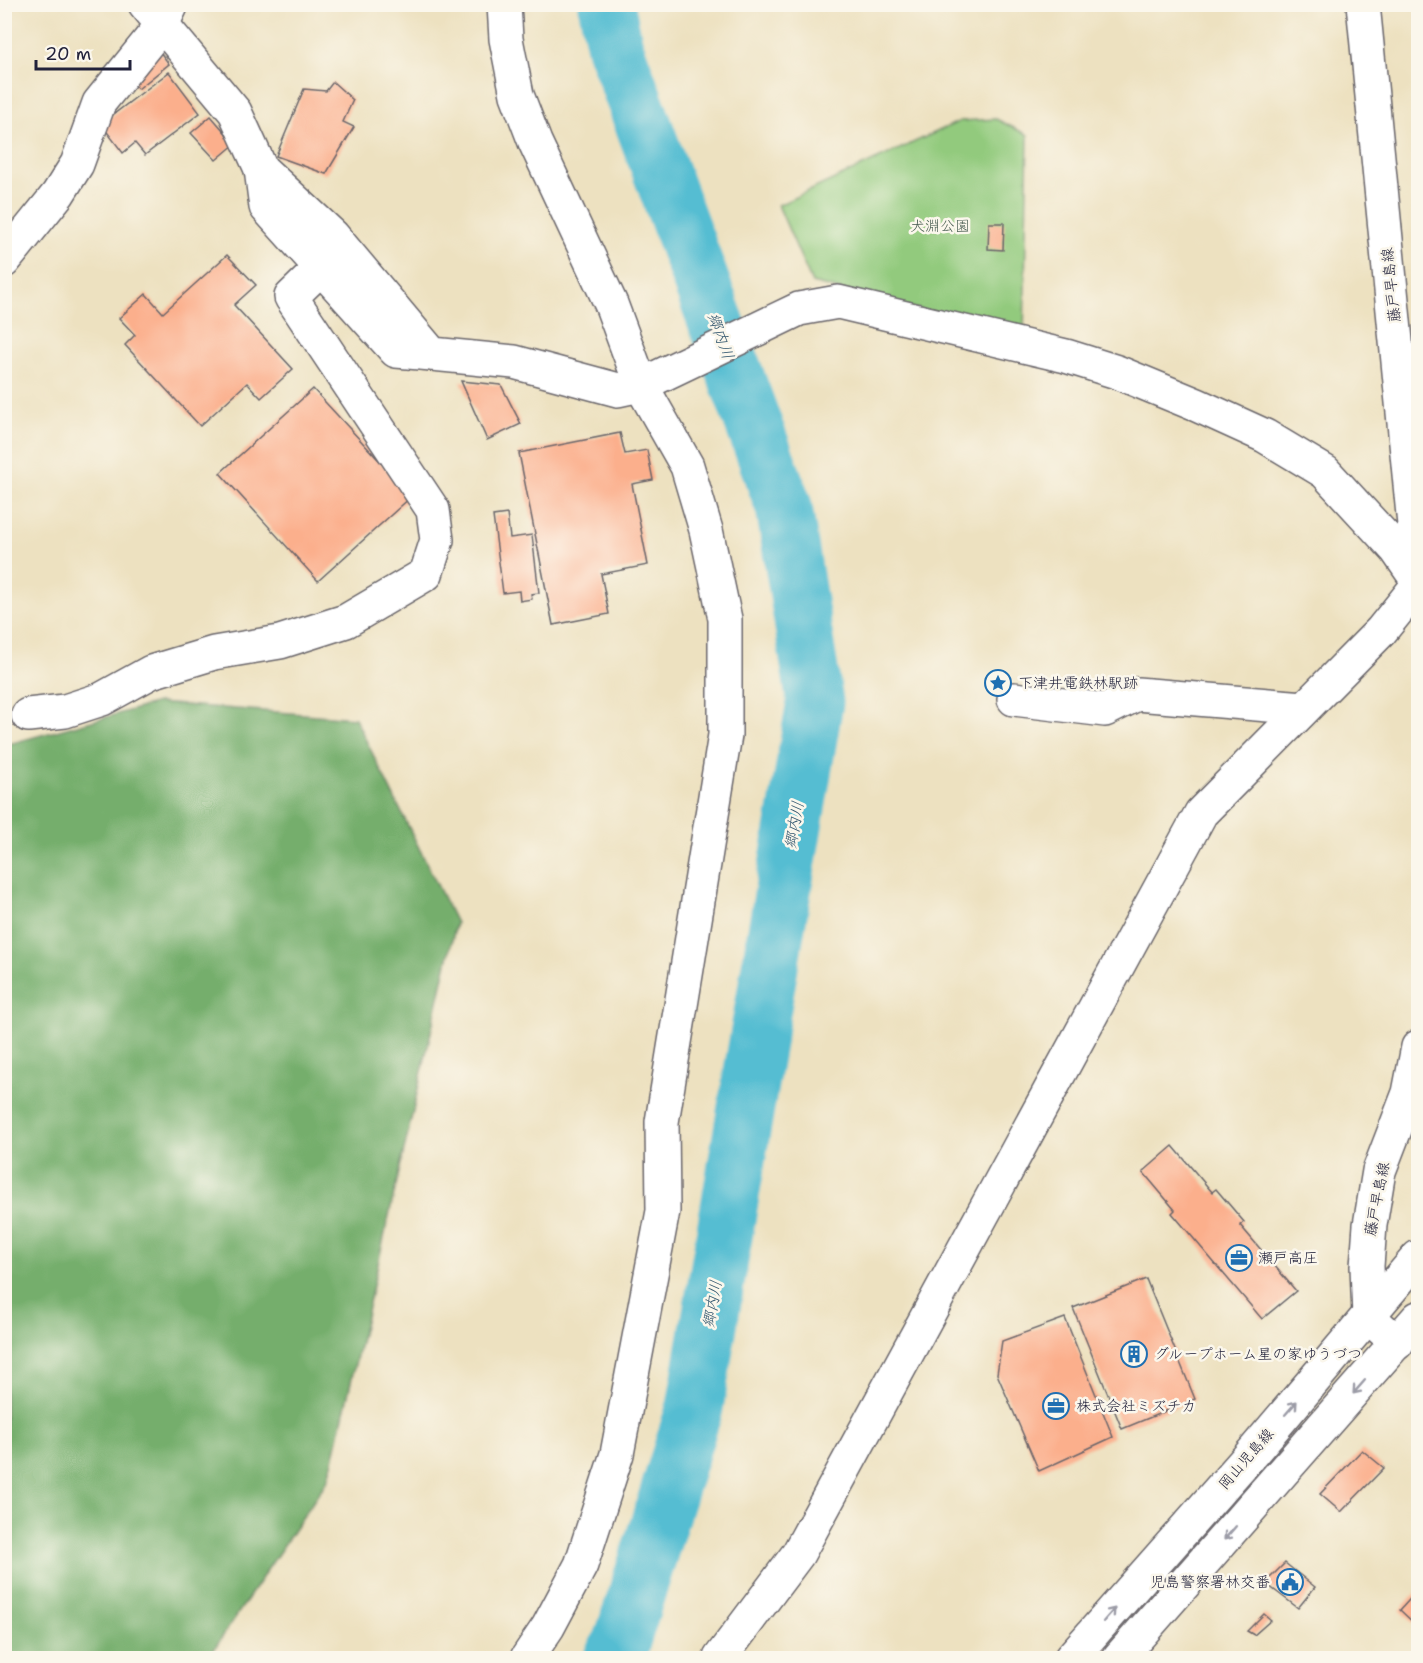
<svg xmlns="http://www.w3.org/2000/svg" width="1423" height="1663" viewBox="0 0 1423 1663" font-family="'Shantell Sans','Klee One',sans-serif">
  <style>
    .green { fill: #92ca7d; stroke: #5a765c; stroke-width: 1.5 }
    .forest { fill: #75ae6c; stroke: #4c6854; stroke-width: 1.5 }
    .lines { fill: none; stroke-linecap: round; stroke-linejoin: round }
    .river { stroke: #55bdd2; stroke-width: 57 }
    .building { fill: #fbaf8c }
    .minor-casing { stroke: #69656a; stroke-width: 36 }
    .secondary-casing { stroke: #69656a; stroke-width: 36 }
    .primary-casing { stroke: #69656a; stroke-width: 36 }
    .minor { stroke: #fff; stroke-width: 33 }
    .secondary { stroke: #fff; stroke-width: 33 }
    .primary { stroke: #fff; stroke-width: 33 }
    .oneway { stroke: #9c9ca7 }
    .labels { text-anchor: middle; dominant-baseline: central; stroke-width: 5; stroke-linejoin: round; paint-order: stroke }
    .park-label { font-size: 15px; fill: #495d52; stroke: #fbf7ec }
    .street-label { font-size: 15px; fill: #22223b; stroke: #fbf7ec }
    .poi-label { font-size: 15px; fill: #22223b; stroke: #fbf7ec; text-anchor: start }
    .water-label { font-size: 16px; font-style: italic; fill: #345870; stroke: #fbf7ec }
  </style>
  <rect width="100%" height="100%" fill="#fbf7ec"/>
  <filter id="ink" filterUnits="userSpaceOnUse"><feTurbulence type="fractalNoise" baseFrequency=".0167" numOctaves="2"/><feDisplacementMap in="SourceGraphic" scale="12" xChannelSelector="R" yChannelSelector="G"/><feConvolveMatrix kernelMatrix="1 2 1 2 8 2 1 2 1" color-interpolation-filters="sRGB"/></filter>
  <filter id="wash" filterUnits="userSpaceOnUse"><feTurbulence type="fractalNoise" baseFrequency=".008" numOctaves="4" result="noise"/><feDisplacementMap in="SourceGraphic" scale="24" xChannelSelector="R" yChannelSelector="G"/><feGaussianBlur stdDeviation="1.35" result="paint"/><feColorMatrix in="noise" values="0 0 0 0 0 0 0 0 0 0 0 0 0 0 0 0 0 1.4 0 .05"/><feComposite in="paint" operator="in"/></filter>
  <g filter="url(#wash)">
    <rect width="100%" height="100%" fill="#ede1c0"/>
    <path class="green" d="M 996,119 L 1028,135 L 1024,336 L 812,283 L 778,205 L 960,121 Z"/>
    <path class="forest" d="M 157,703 L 355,718 L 456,923 L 329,1478 L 208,1658 L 5,1658 L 5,745 Z"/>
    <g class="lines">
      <path class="river" d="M 606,4 L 615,47 L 784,507 L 815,702 L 695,1407 L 621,1644 L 612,1658"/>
    </g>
    <g id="blocks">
      <g class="building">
        <path d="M 160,52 L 169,64 L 138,89 L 129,77 Z"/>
        <path d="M 169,72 L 200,113 L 145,155 L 135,143 L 123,153 L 101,124 Z"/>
        <path d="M 333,82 L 353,100 L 343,122 L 354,127 L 326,174 L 276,156 L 304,89 L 326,91 Z"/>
        <rect x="4" y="96" width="6" height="25"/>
        <path d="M 211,116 L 235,144 L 216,160 L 191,133 Z"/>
        <path d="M 989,223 L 1004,223 L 1003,250 L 988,249 Z"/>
        <path d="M 227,255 L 256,285 L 234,305 L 293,369 L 261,398 L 247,383 L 200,426 L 125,345 L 135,335 L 119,318 L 146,294 L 163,313 Z"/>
        <path d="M 461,381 L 501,385 L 521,424 L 487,440 Z"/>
        <path d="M 313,389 L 412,496 L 318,581 L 220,473 Z"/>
        <path d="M 620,433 L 625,454 L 647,450 L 653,480 L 632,484 L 648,565 L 601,574 L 609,614 L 553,625 L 519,453 Z"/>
        <path d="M 507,514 L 510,538 L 532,535 L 539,593 L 531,594 L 532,599 L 520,601 L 519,591 L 503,593 L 493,516 Z"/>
        <path d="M 1173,1146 L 1212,1192 L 1216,1189 L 1244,1222 L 1240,1225 L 1296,1291 L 1262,1319 L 1172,1213 L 1175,1210 L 1143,1172 Z"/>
        <path d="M 1146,1279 L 1195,1399 L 1122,1429 L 1073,1308 Z"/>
        <path d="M 1065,1318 L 1113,1437 L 1039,1471 L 997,1374 L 1002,1341 Z"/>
        <path d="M 1362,1450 L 1384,1468 L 1341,1512 L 1320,1494 Z"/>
        <path d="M 1285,1563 L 1315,1587 L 1298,1608 L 1265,1583 Z"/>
        <path d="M 1418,1590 L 1418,1627 L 1400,1610 Z"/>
        <path d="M 1264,1614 L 1271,1620 L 1254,1635 L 1247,1631 Z"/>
      </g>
    </g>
  </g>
  <g filter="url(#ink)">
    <use href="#blocks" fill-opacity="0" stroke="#69656a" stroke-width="1.5"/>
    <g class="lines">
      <defs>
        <g id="minor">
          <path d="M 145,4 L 235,112 L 261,169 L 333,236 L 432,354 L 514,362 L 618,390 L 641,385 L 799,309 L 838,302 L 1066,356 L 1117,372 L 1197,405 L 1265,436 L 1325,472 L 1396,549 L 1418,581"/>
          <path d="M 504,4 L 506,39 L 517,95 L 535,142 L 611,304 L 641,385 L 687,466 L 706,530 L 725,619 L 725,735 L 662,1122 L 663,1211 L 617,1454 L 581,1565 L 548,1627 L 527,1658"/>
          <path d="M 261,169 L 266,207 L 396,351 L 432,354"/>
          <path d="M 4,261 L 58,194 L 77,164 L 99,103 L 162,25 L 171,6"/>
          <path d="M 1014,699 L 1105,710 L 1137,694 L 1304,708"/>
          <path d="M 28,715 L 65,711 L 102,699 L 151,672 L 214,653 L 280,642 L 346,621 L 426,574 L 437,540 L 433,510 L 291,297 L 321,268"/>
          <path d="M 720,1658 L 798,1554 L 1201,813 L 1381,631 L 1418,585"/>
        </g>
        <g id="secondary">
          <path d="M 1363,4 L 1418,566"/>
          <path d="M 1397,1343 L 1369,1317 L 1367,1266 L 1370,1225 L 1379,1171 L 1409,1093 L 1418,1047"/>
        </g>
        <g id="primary">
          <path d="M 1071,1658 L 1253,1452 L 1418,1257"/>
          <path d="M 1119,1658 L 1418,1318"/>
        </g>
      </defs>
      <use href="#minor" class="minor-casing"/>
      <use href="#secondary" class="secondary-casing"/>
      <use href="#primary" class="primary-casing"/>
      <use href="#minor" class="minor"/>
      <use href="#secondary" class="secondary"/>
      <use href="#primary" class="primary"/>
    </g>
    <defs><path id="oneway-shaft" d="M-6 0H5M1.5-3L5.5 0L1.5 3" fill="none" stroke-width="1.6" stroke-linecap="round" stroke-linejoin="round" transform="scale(1.5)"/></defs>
    <g class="oneway">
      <use href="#oneway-shaft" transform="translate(1359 1387) rotate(131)"/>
      <use href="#oneway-shaft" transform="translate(1291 1408) rotate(-49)"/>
      <use href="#oneway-shaft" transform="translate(1230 1533) rotate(131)"/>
      <use href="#oneway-shaft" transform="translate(1109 1615) rotate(-49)"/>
    </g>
  </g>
  <defs>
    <symbol id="sight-ring" viewBox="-11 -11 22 22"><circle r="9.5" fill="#fbf7ec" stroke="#1f6fb2" stroke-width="1.5"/><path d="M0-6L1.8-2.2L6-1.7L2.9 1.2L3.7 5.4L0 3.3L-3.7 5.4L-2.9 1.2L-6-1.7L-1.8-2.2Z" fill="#1f6fb2"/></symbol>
    <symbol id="office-ring" viewBox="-11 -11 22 22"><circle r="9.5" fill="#fbf7ec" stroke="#1f6fb2" stroke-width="1.5"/><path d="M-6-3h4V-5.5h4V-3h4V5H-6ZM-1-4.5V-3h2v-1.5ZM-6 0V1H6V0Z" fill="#1f6fb2"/></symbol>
    <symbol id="building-ring" viewBox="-11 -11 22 22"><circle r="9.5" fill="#fbf7ec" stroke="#1f6fb2" stroke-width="1.5"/><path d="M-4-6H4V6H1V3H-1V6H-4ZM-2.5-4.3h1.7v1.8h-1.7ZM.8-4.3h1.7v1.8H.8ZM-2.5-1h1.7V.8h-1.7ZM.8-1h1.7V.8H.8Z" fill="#1f6fb2"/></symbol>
    <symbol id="civic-ring" viewBox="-11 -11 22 22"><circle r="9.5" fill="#fbf7ec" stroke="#1f6fb2" stroke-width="1.5"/><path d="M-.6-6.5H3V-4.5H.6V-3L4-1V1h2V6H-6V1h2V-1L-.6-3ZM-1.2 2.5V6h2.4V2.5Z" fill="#1f6fb2"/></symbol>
  </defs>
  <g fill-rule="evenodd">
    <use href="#sight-ring" x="983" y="668" width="30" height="30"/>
    <use href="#office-ring" x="1224" y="1243" width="30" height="30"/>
    <use href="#building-ring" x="1119" y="1339" width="30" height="30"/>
    <use href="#office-ring" x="1041" y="1391" width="30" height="30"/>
    <use href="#civic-ring" x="1275" y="1567" width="30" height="30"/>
  </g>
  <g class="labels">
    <g class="park-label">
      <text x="940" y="226">犬淵公園</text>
    </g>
    <g class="street-label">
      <text transform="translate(1391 285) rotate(-96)">藤戸早島線</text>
      <text transform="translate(1377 1199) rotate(-79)">藤戸早島線</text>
      <text transform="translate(1246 1459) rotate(-49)">岡山児島線</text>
    </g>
    <g class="poi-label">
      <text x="1018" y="683">下津井電鉄林駅跡</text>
      <text x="1258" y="1258">瀬戸高圧</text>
      <text x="1154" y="1354">グループホーム星の家ゆうづつ</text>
      <text x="1076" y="1406">株式会社ミズチカ</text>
      <text x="1270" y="1582" text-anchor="end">児島警察署林交番</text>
    </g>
    <g class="water-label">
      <text transform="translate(721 336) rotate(70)">郷内川</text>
      <text transform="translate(794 825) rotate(-80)">郷内川</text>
      <text transform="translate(712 1304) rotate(-80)">郷内川</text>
    </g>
  </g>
  <rect width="1423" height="1663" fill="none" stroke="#fbf7ec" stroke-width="24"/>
  <path d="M36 60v9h94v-9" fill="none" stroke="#22223b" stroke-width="3"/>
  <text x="45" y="60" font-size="18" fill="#22223b" stroke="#fbf7ec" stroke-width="4.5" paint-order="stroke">20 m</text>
</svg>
